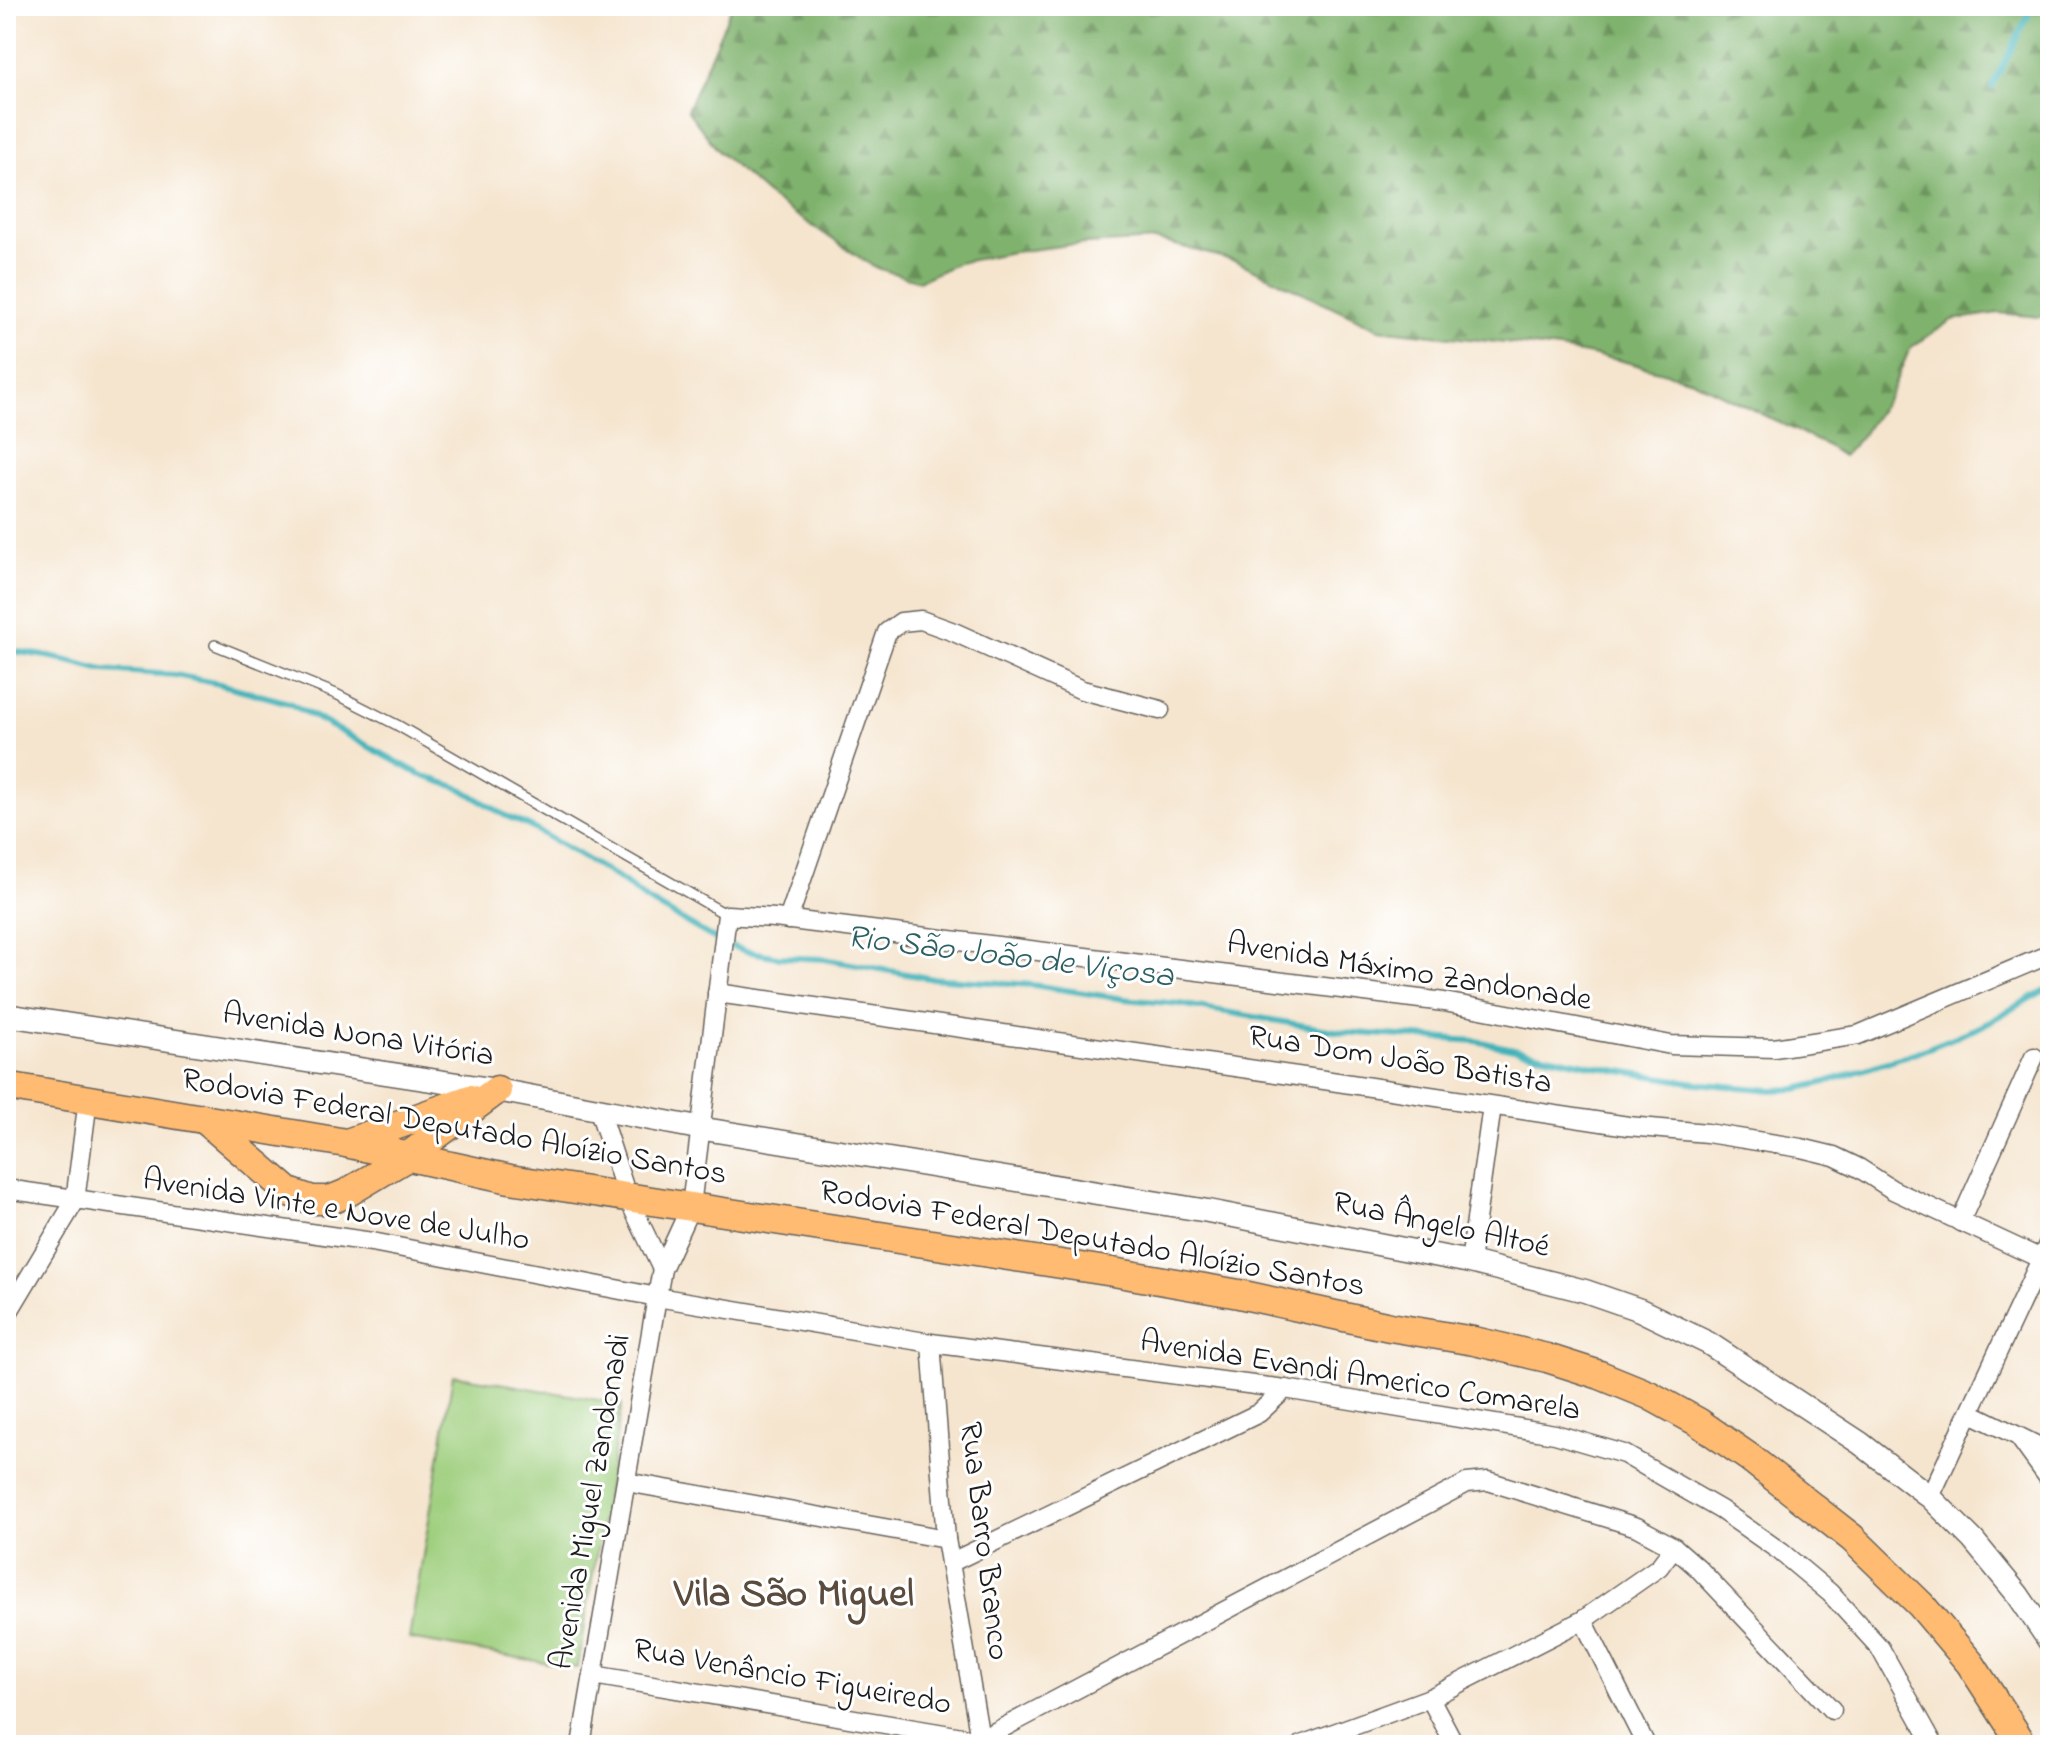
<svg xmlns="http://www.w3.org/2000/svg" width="2056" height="1751" viewBox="0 0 2056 1751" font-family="'Indie Flower',sans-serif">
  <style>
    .forest { fill: url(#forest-firs); stroke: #4e6744; stroke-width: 2 }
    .pitch { fill: #9fcf7e; stroke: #5e764d; stroke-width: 2 }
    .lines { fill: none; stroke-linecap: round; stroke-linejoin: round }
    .stream { stroke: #41b2b9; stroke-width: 6 }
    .service-casing { stroke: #68625b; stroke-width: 12 }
    .minor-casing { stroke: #68625b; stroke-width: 21 }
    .tertiary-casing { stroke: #68625b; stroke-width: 25 }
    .trunk-casing { stroke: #68625b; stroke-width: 31 }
    .service { stroke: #fff; stroke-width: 9 }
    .minor { stroke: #fff; stroke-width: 18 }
    .tertiary { stroke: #fff; stroke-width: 22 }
    .trunk { stroke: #ffbb71; stroke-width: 28 }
    .labels { text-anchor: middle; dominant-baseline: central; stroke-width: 6; stroke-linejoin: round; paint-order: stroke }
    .street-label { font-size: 32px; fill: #1c1c1c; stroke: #fff }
    .water-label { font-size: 34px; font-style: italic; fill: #2d6063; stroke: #fff }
    .district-label { font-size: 40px; font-weight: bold; fill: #5b4b3d; stroke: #fff }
  </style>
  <defs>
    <pattern id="forest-firs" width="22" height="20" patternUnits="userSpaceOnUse" patternTransform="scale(2)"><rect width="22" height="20" fill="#7fb26d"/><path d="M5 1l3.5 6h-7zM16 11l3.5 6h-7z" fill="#679059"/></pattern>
  </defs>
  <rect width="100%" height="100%" fill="#fff"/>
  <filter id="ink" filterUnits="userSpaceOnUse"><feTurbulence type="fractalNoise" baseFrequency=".0125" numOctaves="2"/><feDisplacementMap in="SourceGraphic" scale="16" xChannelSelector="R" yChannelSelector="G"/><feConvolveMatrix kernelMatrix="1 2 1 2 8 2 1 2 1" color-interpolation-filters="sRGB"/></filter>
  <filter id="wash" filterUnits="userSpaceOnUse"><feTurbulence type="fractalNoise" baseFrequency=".006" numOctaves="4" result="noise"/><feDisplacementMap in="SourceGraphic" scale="32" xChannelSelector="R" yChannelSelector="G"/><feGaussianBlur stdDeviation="1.8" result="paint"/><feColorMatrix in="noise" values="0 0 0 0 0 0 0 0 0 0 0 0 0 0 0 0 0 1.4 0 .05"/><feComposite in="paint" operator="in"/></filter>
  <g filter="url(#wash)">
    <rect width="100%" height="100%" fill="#f5e5cf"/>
    <path class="forest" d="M 732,6 L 2050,6 L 2050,318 L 1998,313 L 1952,320 L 1910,348 L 1890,395 L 1860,438 L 1843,456 L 1826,445 L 1692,380 L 1618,360 L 1559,349 L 1379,329 L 1236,261 L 1156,240 L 1069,245 L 1007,253 L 958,263 L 919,281 L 874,267 L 771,198 L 719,152 L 687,110 Z"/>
    <path class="pitch" d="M 453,1375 L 622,1404 L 577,1668 L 409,1639 Z"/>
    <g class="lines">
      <g class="stream">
        <path d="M 1992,87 L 2033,6"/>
        <path d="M 6,650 L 52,657 L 103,670 L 175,675 L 220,684 L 289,703 L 421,775 L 462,789 L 504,815 L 531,827 L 618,878 L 647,900 L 722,943 L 746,951 L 778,957 L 824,959 L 929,978 L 1033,985 L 1124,999 L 1180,1004 L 1341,1032 L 1476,1041 L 1614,1070 L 1696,1083 L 1771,1090 L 1796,1089 L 1826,1082 L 1926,1049 L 1980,1027 L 2050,987"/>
      </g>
    </g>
  </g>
  <g filter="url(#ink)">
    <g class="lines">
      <defs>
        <path id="service" d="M 215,645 L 336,694 L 397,725 L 727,915"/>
        <g id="minor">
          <path d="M 788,920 L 887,632 L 901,622 L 921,620 L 954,632 L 1082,690 L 1160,710"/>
          <path d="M 717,993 L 1311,1078 L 1628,1126 L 1707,1133 L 1801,1148 L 1834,1156 L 1859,1168 L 1893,1190 L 2050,1263"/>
          <path d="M 599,1110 L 627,1196 L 662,1269"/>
          <path d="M 6,1189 L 372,1242 L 657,1297 L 931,1343 L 1285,1389 L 1555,1434 L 1624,1454 L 1721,1510 L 1781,1552 L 1830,1593 L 1880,1648 L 1934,1745"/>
          <path d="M 1960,1222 L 2034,1057"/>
          <path d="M 1470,1262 L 1492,1106"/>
          <path d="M 6,1316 L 75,1201 L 88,1099"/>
          <path d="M 931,1343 L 946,1539 L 981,1745"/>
          <path d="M 1971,1413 L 2050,1452"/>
          <path d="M 2021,1440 L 2050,1480"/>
          <path d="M 626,1482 L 946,1539"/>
          <path d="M 1930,1497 L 2050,1240"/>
          <path d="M 950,1563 L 1259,1413 L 1285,1389"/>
          <path d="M 1583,1620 L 1646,1745"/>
          <path d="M 593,1675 L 980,1740 L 1467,1483 L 1488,1481 L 1637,1527 L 1674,1547 L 1698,1568 L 1832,1710"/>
          <path d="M 1430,1698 L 1455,1745"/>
          <path d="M 581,1745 L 657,1297 L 662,1269 L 691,1206 L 727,915 L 775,918 L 1444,1002 L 1671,1045 L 1774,1048 L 1858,1035 L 2050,954"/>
          <path d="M 1301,1745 L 1430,1698 L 1583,1620 L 1659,1567 L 1674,1547"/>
        </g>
        <path id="tertiary" d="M 6,1015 L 497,1090 L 698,1128 L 1208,1211 L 1470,1262 L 1585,1291 L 1640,1310 L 1708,1343 L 1860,1443 L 1930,1497 L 1973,1540 L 2018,1595 L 2050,1642"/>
        <g id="trunk">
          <path d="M 6,1086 L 346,1143 L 510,1179 L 1113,1272 L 1239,1294 L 1390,1327 L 1474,1341 L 1547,1358 L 1600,1375 L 1649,1395 L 1698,1422 L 1750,1458 L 1852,1538 L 1921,1605 L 1970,1663 L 2023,1745"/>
          <path d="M 203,1118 L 289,1192 L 312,1200 L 330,1200 L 345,1194 L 407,1157 L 497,1090"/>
          <path d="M 347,1143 L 470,1099"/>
        </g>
      </defs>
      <use href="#service" class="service-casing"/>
      <use href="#minor" class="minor-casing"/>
      <use href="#tertiary" class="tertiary-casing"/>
      <use href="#trunk" class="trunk-casing"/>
      <use href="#service" class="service"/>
      <use href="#minor" class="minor"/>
      <use href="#tertiary" class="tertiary"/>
      <use href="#trunk" class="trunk"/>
    </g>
  </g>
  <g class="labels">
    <g class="street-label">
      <text transform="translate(1409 973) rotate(9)">Avenida Máximo Zandonade</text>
      <text transform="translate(358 1036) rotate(9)">Avenida Nona Vitória</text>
      <text transform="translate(1400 1061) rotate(9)">Rua Dom João Batista</text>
      <text transform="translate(454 1128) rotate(10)">Rodovia Federal Deputado Aloízio Santos</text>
      <text transform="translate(336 1211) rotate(9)">Avenida Vinte e Nove de Julho</text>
      <text transform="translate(1441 1226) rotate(12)">Rua Ângelo Altoé</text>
      <text transform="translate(1092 1240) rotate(10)">Rodovia Federal Deputado Aloízio Santos</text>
      <text transform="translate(1360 1377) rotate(9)">Avenida Evandi Americo Comarela</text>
      <text transform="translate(592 1502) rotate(-80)">Avenida Miguel Zandonadi</text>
      <text transform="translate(983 1541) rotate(83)">Rua Barro Branco</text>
      <text transform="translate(792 1678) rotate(10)">Rua Venâncio Figueiredo</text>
    </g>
    <g class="water-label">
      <text transform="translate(1010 958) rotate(7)">Rio São João de Viçosa</text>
    </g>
    <g class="district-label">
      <text x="794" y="1595">Vila São Miguel</text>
    </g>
  </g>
  <rect width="2056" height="1751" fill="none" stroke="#fff" stroke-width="32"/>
</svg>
